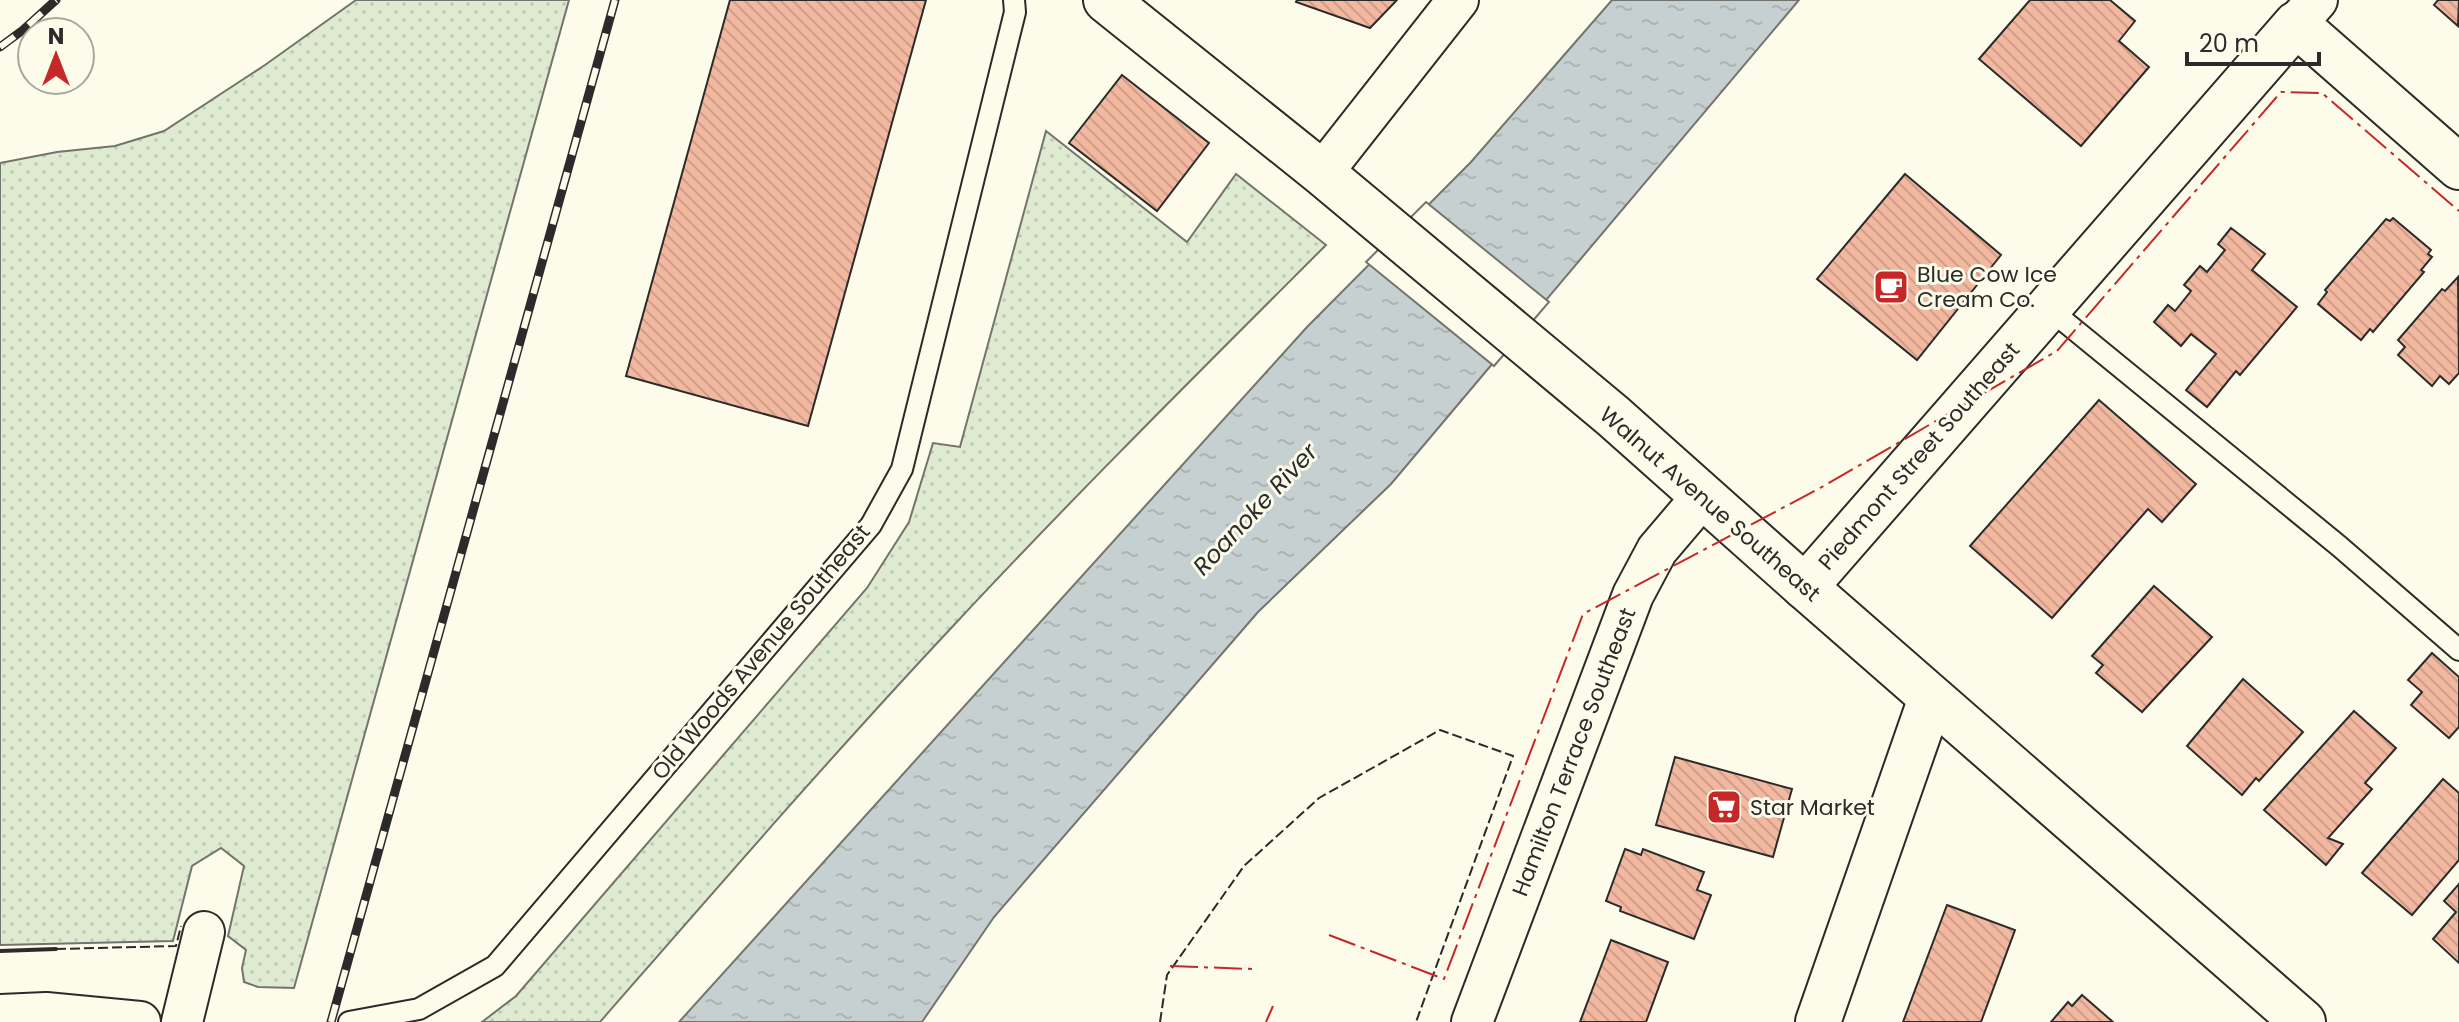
<svg xmlns="http://www.w3.org/2000/svg" width="2459" height="1022" viewBox="0 0 2459 1022" font-family="Poppins,sans-serif">
  <style>
    .grass { fill: url(#grass-dots); stroke: #74746e; stroke-width: 2 }
    .water { fill: url(#water-ripples); stroke: #74746e; stroke-width: 2 }
    .pier { fill: #fdfbea; stroke: #74746e; stroke-width: 2 }
    .building { fill: url(#building-back-hatch); stroke: #2b2b2b; stroke-width: 2 }
    .lines { fill: none; stroke-linecap: round; stroke-linejoin: round }
    .service-casing { stroke: #2b2b2b; stroke-width: 24 }
    .minor-casing { stroke: #2b2b2b; stroke-width: 44 }
    .tertiary-casing { stroke: #2b2b2b; stroke-width: 48 }
    .secondary-casing { stroke: #2b2b2b; stroke-width: 48 }
    .service { stroke: #fdfbea; stroke-width: 20 }
    .minor { stroke: #fdfbea; stroke-width: 40 }
    .tertiary { stroke: #fdfbea; stroke-width: 44 }
    .secondary { stroke: #fdfbea; stroke-width: 44 }
    .rail-casing { stroke: #2b2b2b; stroke-width: 9 }
    .rail { stroke: #fdfbea; stroke-width: 6; stroke-dasharray: 18; stroke-linecap: butt }
    .fence { stroke: #2b2b2b; stroke-width: 2; stroke-dasharray: 10 4; stroke-linecap: butt }
    .wall { stroke: #2b2b2b; stroke-width: 4 }
    .power { stroke: #c62828; stroke-width: 2; stroke-dasharray: 28 6 4 6; stroke-linecap: butt }
    .labels { text-anchor: middle; dominant-baseline: central; stroke-width: 6; stroke-linejoin: round; paint-order: stroke }
    .poi-label { font-size: 22px; fill: #2b2b2b; stroke: #fdfbea; text-anchor: start }
    .street-label { font-size: 22px; fill: #2b2b2b; stroke: #fdfbea }
    .water-label { font-size: 24px; font-style: italic; fill: #2b2b2b; stroke: #fdfbea }
  </style>
  <defs>
    <pattern id="grass-dots" width="8" height="8" patternUnits="userSpaceOnUse" patternTransform="scale(2)"><rect width="8" height="8" fill="#deebd1"/><path d="M2 2h.1M6 6h.1" fill="none" stroke="#bfcab4" stroke-width="1.8" stroke-linecap="round"/></pattern>
    <pattern id="water-ripples" width="26" height="14" patternUnits="userSpaceOnUse" patternTransform="scale(2)"><rect width="26" height="14" fill="#c7d0d0"/><path d="M2 4q2-2 4 0t4 0M15 11q2-2 4 0t4 0" fill="none" stroke="#abb3b3"/></pattern>
    <pattern id="building-back-hatch" width="6" height="6" patternUnits="userSpaceOnUse" patternTransform="scale(2)"><rect width="6" height="6" fill="#f2b8a0"/><path d="M-1 5l2 2M0 0l6 6M5-1l2 2" fill="none" stroke="#d09e8a"/></pattern>
  </defs>
  <rect width="100%" height="100%" fill="#fdfbea"/>
  <g class="grass">
    <path d="M 356,0 L 569,0 L 294,988 L 258,987 L 244,982 L 242,968 L 246,950 L 228,936 L 244,866 L 221,848 L 192,866 L 173,941 L 0,945 L 0,163 L 57,152 L 115,146 L 164,131 L 265,65 Z"/>
    <path d="M 1046,131 L 1187,242 L 1236,174 L 1326,245 C 1201,370 1075,495 954,625 C 833,754 717,888 600,1022 L 482,1022 L 516,996 L 867,588 L 909,522 L 933,443 L 960,447 Z"/>
  </g>
  <path class="water" d="M 1612,0 L 1799,0 L 1391,484 L 1258,612 L 994,917 L 922,1022 L 679,1022 L 1307,327 L 1471,162 Z"/>
  <path class="pier" d="M 1426,202 L 1549,302 L 1494,366 L 1366,262 Z"/>
  <g class="building">
    <path d="M 730,0 L 926,0 L 808,426 L 626,376 Z"/>
    <path d="M 1297,0 L 1397,0 L 1370,28 L 1296,2 Z"/>
    <path d="M 2030,0 L 2110,0 L 2135,21 L 2119,41 L 2149,67 L 2081,146 L 1979,59 Z"/>
    <path d="M 2438,0 L 2459,0 L 2458,26 L 2434,5 Z"/>
    <path d="M 1122,75 L 1209,143 L 1157,211 L 1069,143 Z"/>
    <path d="M 1905,174 L 2001,255 L 1917,360 L 1817,279 Z"/>
    <path d="M 2393,218 L 2431,250 L 2428,254 L 2432,257 L 2421,270 L 2424,272 L 2373,332 L 2370,329 L 2361,340 L 2318,304 L 2327,292 L 2325,290 L 2386,219 L 2390,221 Z"/>
    <path d="M 2231,228 L 2265,254 L 2252,270 L 2297,307 L 2240,375 L 2236,371 L 2207,407 L 2186,390 L 2216,354 L 2191,334 L 2181,346 L 2154,322 L 2168,305 L 2175,311 L 2191,291 L 2184,285 L 2200,266 L 2207,272 L 2225,250 L 2218,244 Z"/>
    <path d="M 2458,277 L 2459,373 L 2449,384 L 2440,376 L 2432,386 L 2398,355 L 2405,347 L 2398,340 L 2442,289 L 2445,291 Z"/>
    <path d="M 2099,400 L 2196,484 L 2162,522 L 2148,509 L 2052,618 L 1970,546 Z"/>
    <path d="M 2154,586 L 2212,637 L 2142,712 L 2096,673 L 2103,665 L 2092,656 Z"/>
    <path d="M 2432,653 L 2459,677 L 2459,727 L 2449,738 L 2411,705 L 2422,692 L 2408,680 Z"/>
    <path d="M 2243,679 L 2303,732 L 2259,781 L 2256,778 L 2242,795 L 2187,746 Z"/>
    <path d="M 2354,711 L 2396,748 L 2365,783 L 2372,789 L 2328,838 L 2343,844 L 2326,865 L 2264,810 Z"/>
    <path d="M 1675,757 L 1792,789 L 1773,857 L 1656,825 Z"/>
    <path d="M 2443,779 L 2459,793 L 2459,860 L 2412,915 L 2362,873 Z"/>
    <path d="M 1625,849 L 1641,855 L 1643,849 L 1704,872 L 1697,890 L 1711,895 L 1694,939 L 1620,911 L 1621,907 L 1606,901 Z"/>
    <path d="M 2459,884 L 2459,963 L 2433,939 L 2456,912 L 2444,901 Z"/>
    <path d="M 1947,905 L 2015,930 L 1981,1022 L 1903,1022 Z"/>
    <path d="M 1611,940 L 1668,962 L 1646,1022 L 1580,1022 Z"/>
    <path d="M 2082,995 L 2113,1022 L 2051,1022 L 2068,1002 L 2072,1006 Z"/>
  </g>
  <g class="lines">
    <defs>
      <g id="service">
        <path d="M 2048,308 L 2339,546 L 2459,650"/>
        <path d="M 349,1022 L 419,1009 L 495,966 L 871,525 L 902,469 L 1015,12 L 1014,0"/>
      </g>
      <g id="minor">
        <path d="M 2296,24 L 2317,0"/>
        <path d="M 1322,173 L 1458,0"/>
        <path d="M 0,1015 L 46,1013 L 140,1022"/>
        <path d="M 182,1022 L 204,932"/>
        <path d="M 1472,1022 L 1633,595 L 1657,550 L 1702,497"/>
      </g>
      <g id="tertiary">
        <path d="M 1805,587 L 2303,1022"/>
        <path d="M 1818,1022 L 1931,698"/>
      </g>
      <path id="secondary" d="M 1106,0 L 1322,173 L 1613,416 L 1805,587 L 2296,24 L 2459,167"/>
    </defs>
    <use href="#service" class="service-casing"/>
    <use href="#minor" class="minor-casing"/>
    <use href="#tertiary" class="tertiary-casing"/>
    <use href="#secondary" class="secondary-casing"/>
    <use href="#service" class="service"/>
    <use href="#minor" class="minor"/>
    <use href="#tertiary" class="tertiary"/>
    <use href="#secondary" class="secondary"/>
    <defs>
      <g id="rail">
        <path d="M 0,47 L 23,30 L 56,0"/>
        <path d="M 331,1022 L 615,0"/>
      </g>
    </defs>
    <use href="#rail" class="rail-casing"/>
    <use href="#rail" class="rail"/>
    <g class="fence">
      <path d="M 56,949 L 176,946 L 181,926"/>
      <path d="M 1160,1022 L 1167,975 L 1244,866 L 1319,798 L 1440,730 L 1513,756 L 1416,1022"/>
    </g>
    <path class="wall" d="M 0,951 L 56,949"/>
    <g class="power">
      <path d="M 1329,935 L 1444,979 L 1583,614 L 1820,488 L 2057,351 L 2281,92 L 2322,93 L 2459,211"/>
      <path d="M 1170,966 L 1252,969"/>
      <path d="M 1266,1022 L 1273,1006"/>
    </g>
  </g>
  <defs>
    <symbol id="cafe-square" viewBox="-11 -11 22 22"><rect x="-9" y="-9" width="18" height="18" rx="4" fill="#c62828" stroke="#fdfbea"/><path d="M-5.5-4.5H6V0H3Q3 3.5 0 3.5H-2.5Q-5.5 3.5-5.5 0ZM3-3.2v2h1.7v-2ZM-6 4.5H4V6H-6Z" fill="#fff"/></symbol>
    <symbol id="supermarket-square" viewBox="-11 -11 22 22"><rect x="-9" y="-9" width="18" height="18" rx="4" fill="#c62828" stroke="#fdfbea"/><path d="M-6-5.5h2.5l.6 2H6L4.5 2H-2.5L-4.4-4H-6ZM-1.5 3.2a1.3 1.3 0 1 0 .1 0ZM3 3.2a1.3 1.3 0 1 0 .1 0Z" fill="#fff"/></symbol>
  </defs>
  <g fill-rule="evenodd">
    <use href="#cafe-square" x="1871" y="267" width="40" height="40"/>
    <use href="#supermarket-square" x="1704" y="787" width="40" height="40"/>
  </g>
  <g class="labels">
    <g class="poi-label">
      <text x="1917" y="274">Blue Cow Ice<tspan x="1917" dy="25">Cream Co.</tspan></text>
      <text x="1750" y="807">Star Market</text>
    </g>
    <g class="street-label">
      <text transform="translate(1919 456) rotate(-49)">Piedmont Street Southeast</text>
      <text transform="translate(1710 504) rotate(41)">Walnut Avenue Southeast</text>
      <text transform="translate(761 652) rotate(-50)">Old Woods Avenue Southeast</text>
      <text transform="translate(1574 752) rotate(-69)">Hamilton Terrace Southeast</text>
    </g>
    <g class="water-label">
      <text transform="translate(1255 509) rotate(-47)">Roanoke River</text>
    </g>
  </g>
  <g transform="translate(56 56)"><circle r="38" fill="#fdfbea" stroke="#a9a89e" stroke-width="2"/>
  <path d="M0-6L14 30L0 20L-14 30Z" fill="#c62828"/>
  <text y="-12" font-size="22" font-weight="bold" text-anchor="middle" fill="#2b2b2b">N</text>
  </g>
  <path d="M2187 52v12h132v-12" fill="none" stroke="#2b2b2b" stroke-width="4"/>
  <text x="2199" y="52" font-size="24" fill="#2b2b2b" stroke="#fdfbea" stroke-width="6" paint-order="stroke">20 m</text>
</svg>
